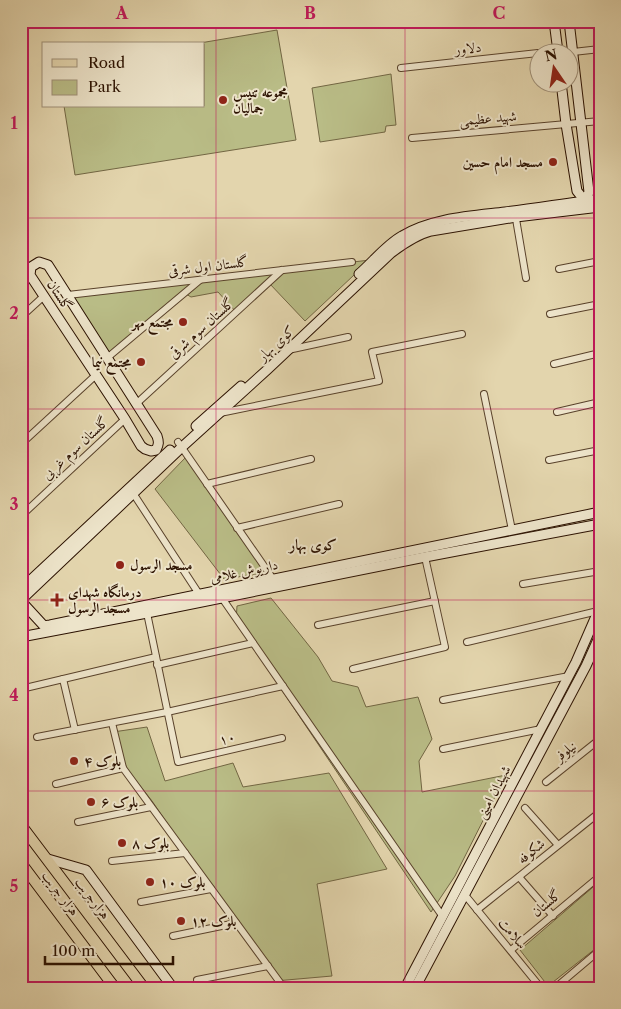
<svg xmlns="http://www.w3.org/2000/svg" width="621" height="1009" viewBox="0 0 621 1009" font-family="'Libre Caslon Text',Amiri,serif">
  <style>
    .green { fill: #b9bc86; stroke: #726643 }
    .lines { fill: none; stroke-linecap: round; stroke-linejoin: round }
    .street-casing { stroke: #59422b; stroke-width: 8 }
    .secondary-casing { stroke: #2b1100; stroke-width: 11 }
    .primary-casing { stroke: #2b1100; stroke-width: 12 }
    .street { stroke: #ede4ca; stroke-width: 6 }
    .secondary { stroke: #ede4ca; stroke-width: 9 }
    .primary { stroke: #e3d5ad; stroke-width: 10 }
    .grid { fill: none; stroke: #c2185b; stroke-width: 1; stroke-opacity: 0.55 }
    .poi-dot { fill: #8f2418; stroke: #ede4ca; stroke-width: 2 }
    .labels { text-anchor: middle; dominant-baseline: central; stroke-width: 4; stroke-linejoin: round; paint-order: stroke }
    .street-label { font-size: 14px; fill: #2b1100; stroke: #ede4ca }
    .poi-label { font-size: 14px; font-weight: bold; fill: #2b1100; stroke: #ede4ca; text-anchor: start }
    .neighbourhood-label { font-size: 15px; font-weight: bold; fill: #2b1100; stroke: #ede4ca }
    .neatline { fill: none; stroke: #c2185b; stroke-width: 2 }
    .grid-label { font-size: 16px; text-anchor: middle; font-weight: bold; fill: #c2185b }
  </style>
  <rect width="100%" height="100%" fill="#e3d5ad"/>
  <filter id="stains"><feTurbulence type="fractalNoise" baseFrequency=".004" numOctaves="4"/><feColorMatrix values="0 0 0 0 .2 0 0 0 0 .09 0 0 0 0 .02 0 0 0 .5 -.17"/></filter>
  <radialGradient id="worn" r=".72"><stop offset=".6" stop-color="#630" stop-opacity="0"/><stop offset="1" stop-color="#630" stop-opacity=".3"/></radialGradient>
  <g class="green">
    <path d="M 277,30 L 296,140 L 75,175 L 64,106 L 204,106 L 204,44 L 194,44 Z"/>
    <path d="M 391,74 L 396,125 L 386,126 L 385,132 L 320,142 L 312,88 Z"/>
    <path d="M 370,260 L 305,321 L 269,283 L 236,312 L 218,292 L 191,297 L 186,294 L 107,358 L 68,295 Z"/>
    <path d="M 186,457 L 265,573 L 224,579 L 155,489 Z"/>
    <path d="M 271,598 L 318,657 L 332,681 L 358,687 L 366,707 L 418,697 L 432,739 L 419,761 L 422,792 L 506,775 L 455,876 L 431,912 L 236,622 L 237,606 Z"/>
    <path d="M 147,727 L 165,781 L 233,763 L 243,787 L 329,773 L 387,869 L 317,884 L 332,976 L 275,981 L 152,801 L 119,759 L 113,732 Z"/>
    <path d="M 600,881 L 600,945 L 548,986 L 520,950 Z"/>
  </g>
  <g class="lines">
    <defs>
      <g id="street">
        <path d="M 543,52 L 558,51"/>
        <path d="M 573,52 L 600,49"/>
        <path d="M 401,68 L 538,53"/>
        <path d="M 412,138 L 600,121"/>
        <path d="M 515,213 L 526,278"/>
        <path d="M 559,269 L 600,261"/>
        <path d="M 68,295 L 352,262"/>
        <path d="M 550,314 L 600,304"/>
        <path d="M 21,317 L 44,296"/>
        <path d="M 288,350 L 348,337"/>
        <path d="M 107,358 L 200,280"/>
        <path d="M 554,364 L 600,353"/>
        <path d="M 484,394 L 512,530"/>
        <path d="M 136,404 L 282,270"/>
        <path d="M 557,412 L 600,402"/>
        <path d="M 220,413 L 379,381 L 372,352 L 462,334"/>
        <path d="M 178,442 L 273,579"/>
        <path d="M 21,444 L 96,375"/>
        <path d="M 549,460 L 600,450"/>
        <path d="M 207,484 L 311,459"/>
        <path d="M 131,490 L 199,594"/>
        <path d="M 21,516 L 125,419"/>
        <path d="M 237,528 L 339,504"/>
        <path d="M 523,584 L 600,571"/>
        <path d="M 222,598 L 443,917"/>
        <path d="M 147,613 L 178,762 L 282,738"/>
        <path d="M 318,625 L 435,601"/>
        <path d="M 467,642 L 598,611"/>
        <path d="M 157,665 L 253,643"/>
        <path d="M 353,669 L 445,647 L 425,557"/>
        <path d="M 63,679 L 75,730"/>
        <path d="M 21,689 L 156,657"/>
        <path d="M 443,700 L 569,676"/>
        <path d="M 112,723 L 123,768 L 284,988"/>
        <path d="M 37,737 L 167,712 L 283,686"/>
        <path d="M 443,749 L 541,729"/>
        <path d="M 546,782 L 600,739"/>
        <path d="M 56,784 L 123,768"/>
        <path d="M 525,808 L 558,845"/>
        <path d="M 78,822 L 151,807"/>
        <path d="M 112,861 L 185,853"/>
        <path d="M 519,877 L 553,916"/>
        <path d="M 465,895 L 541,988"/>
        <path d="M 141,902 L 211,889"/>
        <path d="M 477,910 L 600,812"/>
        <path d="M 173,936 L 236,923"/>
        <path d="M 511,950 L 600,876"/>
        <path d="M 197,980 L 268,966"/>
        <path d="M 555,988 L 600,950"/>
      </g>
      <g id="secondary">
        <path d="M 554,21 L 558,52"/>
        <path d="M 569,21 L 589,192 L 584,204"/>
        <path d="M 561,82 L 566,124 L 577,191 L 585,201"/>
        <path d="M 39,262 L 48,265 L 157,436 C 159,442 159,444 156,450 L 151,451 L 145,449 L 141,446 L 125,419 L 30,275 L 31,267 Z"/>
        <path d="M 359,274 C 373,262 386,245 402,236 C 432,218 471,216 505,212 C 537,208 568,203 600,199"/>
        <path d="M 196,426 L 241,386"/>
        <path d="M 21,589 L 170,450"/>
        <path d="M 21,600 L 182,447 L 268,369 L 391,253 C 403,244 416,235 431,231 L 516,217 L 600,207"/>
        <path d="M 21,601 L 44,626 L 50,625 L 600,512"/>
        <path d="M 21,637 L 147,613 L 425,557 L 600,524"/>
        <path d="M 48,859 L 86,870 L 173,988"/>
        <path d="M 405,988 L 576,662 L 600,607"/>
        <path d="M 415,988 L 586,666 L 600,635"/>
      </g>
      <g id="primary">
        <path d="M 21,825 L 144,988"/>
        <path d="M 21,863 L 115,988"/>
      </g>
    </defs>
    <use href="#street" class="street-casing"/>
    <use href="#secondary" class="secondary-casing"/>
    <use href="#primary" class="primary-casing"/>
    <use href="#street" class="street"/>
    <use href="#secondary" class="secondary"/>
    <use href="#primary" class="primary"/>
  </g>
  <path class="grid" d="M 216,21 L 216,988M 405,21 L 405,988M 21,218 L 600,218M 21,409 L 600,409M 21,600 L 600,600M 21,791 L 600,791"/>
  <g class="poi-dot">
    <circle cx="223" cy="100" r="5"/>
    <circle cx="553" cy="162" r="5"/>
    <circle cx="183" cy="322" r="5"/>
    <circle cx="141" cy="362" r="5"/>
    <circle cx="120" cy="565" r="5"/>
    <path d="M54.5 592.5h5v5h5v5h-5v5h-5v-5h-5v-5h5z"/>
    <circle cx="74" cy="761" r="5"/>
    <circle cx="91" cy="802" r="5"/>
    <circle cx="122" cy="843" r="5"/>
    <circle cx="150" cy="882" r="5"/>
    <circle cx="181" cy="921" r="5"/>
  </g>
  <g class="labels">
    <g class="street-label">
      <text transform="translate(468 48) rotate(-6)">دلاور</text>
      <text transform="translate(488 118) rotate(-5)">شهید عظیمی</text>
      <text transform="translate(208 266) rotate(-7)">گلستان اول شرقی</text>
      <text transform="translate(60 295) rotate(57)">گلستان</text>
      <text transform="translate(201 328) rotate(-42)">گلستان سوم شرقی</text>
      <text transform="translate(276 343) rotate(-43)">کوی بهار</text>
      <text transform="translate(75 448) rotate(-43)">گلستان سوم غربی</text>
      <text transform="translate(244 571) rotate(-12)">داریوش غلامی</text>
      <text transform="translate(227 738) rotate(-13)">۱۰</text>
      <text transform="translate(565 751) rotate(-38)">نیلوفر</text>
      <text transform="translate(493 792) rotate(-62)">شهیدان امینی</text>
      <text transform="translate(531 851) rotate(-39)">شکوفه</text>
      <text transform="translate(61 893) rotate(53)">هزار جریب</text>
      <text transform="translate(93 898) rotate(53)">هزارجریب</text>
      <text transform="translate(546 903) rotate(-40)">گلستان</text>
      <text transform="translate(513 933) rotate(50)">سلامت</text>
    </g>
    <g class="poi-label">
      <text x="233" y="92">مجموعه تنیس<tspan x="233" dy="16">جمالیان</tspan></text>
      <text x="543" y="162" text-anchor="end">مسجد امام حسین</text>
      <text x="173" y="322" text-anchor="end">مجتمع مهر</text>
      <text x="131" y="362" text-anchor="end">مجتمع نیما</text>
      <text x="130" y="565">مسجد الرسول</text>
      <text x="68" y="592">درمانگاه شهدای<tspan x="68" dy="16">مسجد الرسول</tspan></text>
      <text x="84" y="761">بلوک ۴</text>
      <text x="101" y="802">بلوک ۶</text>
      <text x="132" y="843">بلوک ۸</text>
      <text x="160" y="882">بلوک ۱۰</text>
      <text x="191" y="921">بلوک ۱۲</text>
    </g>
    <g class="neighbourhood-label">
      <text x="313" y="544">کوی بهار</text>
    </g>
  </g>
  <rect width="621" height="1009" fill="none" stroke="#e3d5ad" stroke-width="55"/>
  <rect x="42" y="42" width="162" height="65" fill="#ede4ca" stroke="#9f9079"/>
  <rect x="52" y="59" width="25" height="8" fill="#e3d5ad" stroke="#9f9079"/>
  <text x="88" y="68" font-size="15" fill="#2b1100">Road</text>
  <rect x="52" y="80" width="25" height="15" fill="#b9bc86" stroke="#9f9079"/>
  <text x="88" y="92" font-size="15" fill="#2b1100">Park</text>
  <g transform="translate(554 68) rotate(347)"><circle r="24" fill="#ede4ca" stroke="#9f9079"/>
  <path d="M0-4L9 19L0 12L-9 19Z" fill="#8f2418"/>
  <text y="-8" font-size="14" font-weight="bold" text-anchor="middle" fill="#2b1100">N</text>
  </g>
  <path d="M45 956v8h128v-8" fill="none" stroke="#2b1100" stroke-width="2.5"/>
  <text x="52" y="956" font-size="15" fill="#2b1100" stroke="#ede4ca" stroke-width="4" paint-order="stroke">100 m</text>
  <rect x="28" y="28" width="566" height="954" class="neatline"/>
  <g class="grid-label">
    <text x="122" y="19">A</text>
    <text x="310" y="19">B</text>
    <text x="499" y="19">C</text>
    <text x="14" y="129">1</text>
    <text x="14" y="319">2</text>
    <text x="14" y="510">3</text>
    <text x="14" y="701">4</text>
    <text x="14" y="892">5</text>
  </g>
  <rect width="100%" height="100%" filter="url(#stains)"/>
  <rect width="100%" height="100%" fill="url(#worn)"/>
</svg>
